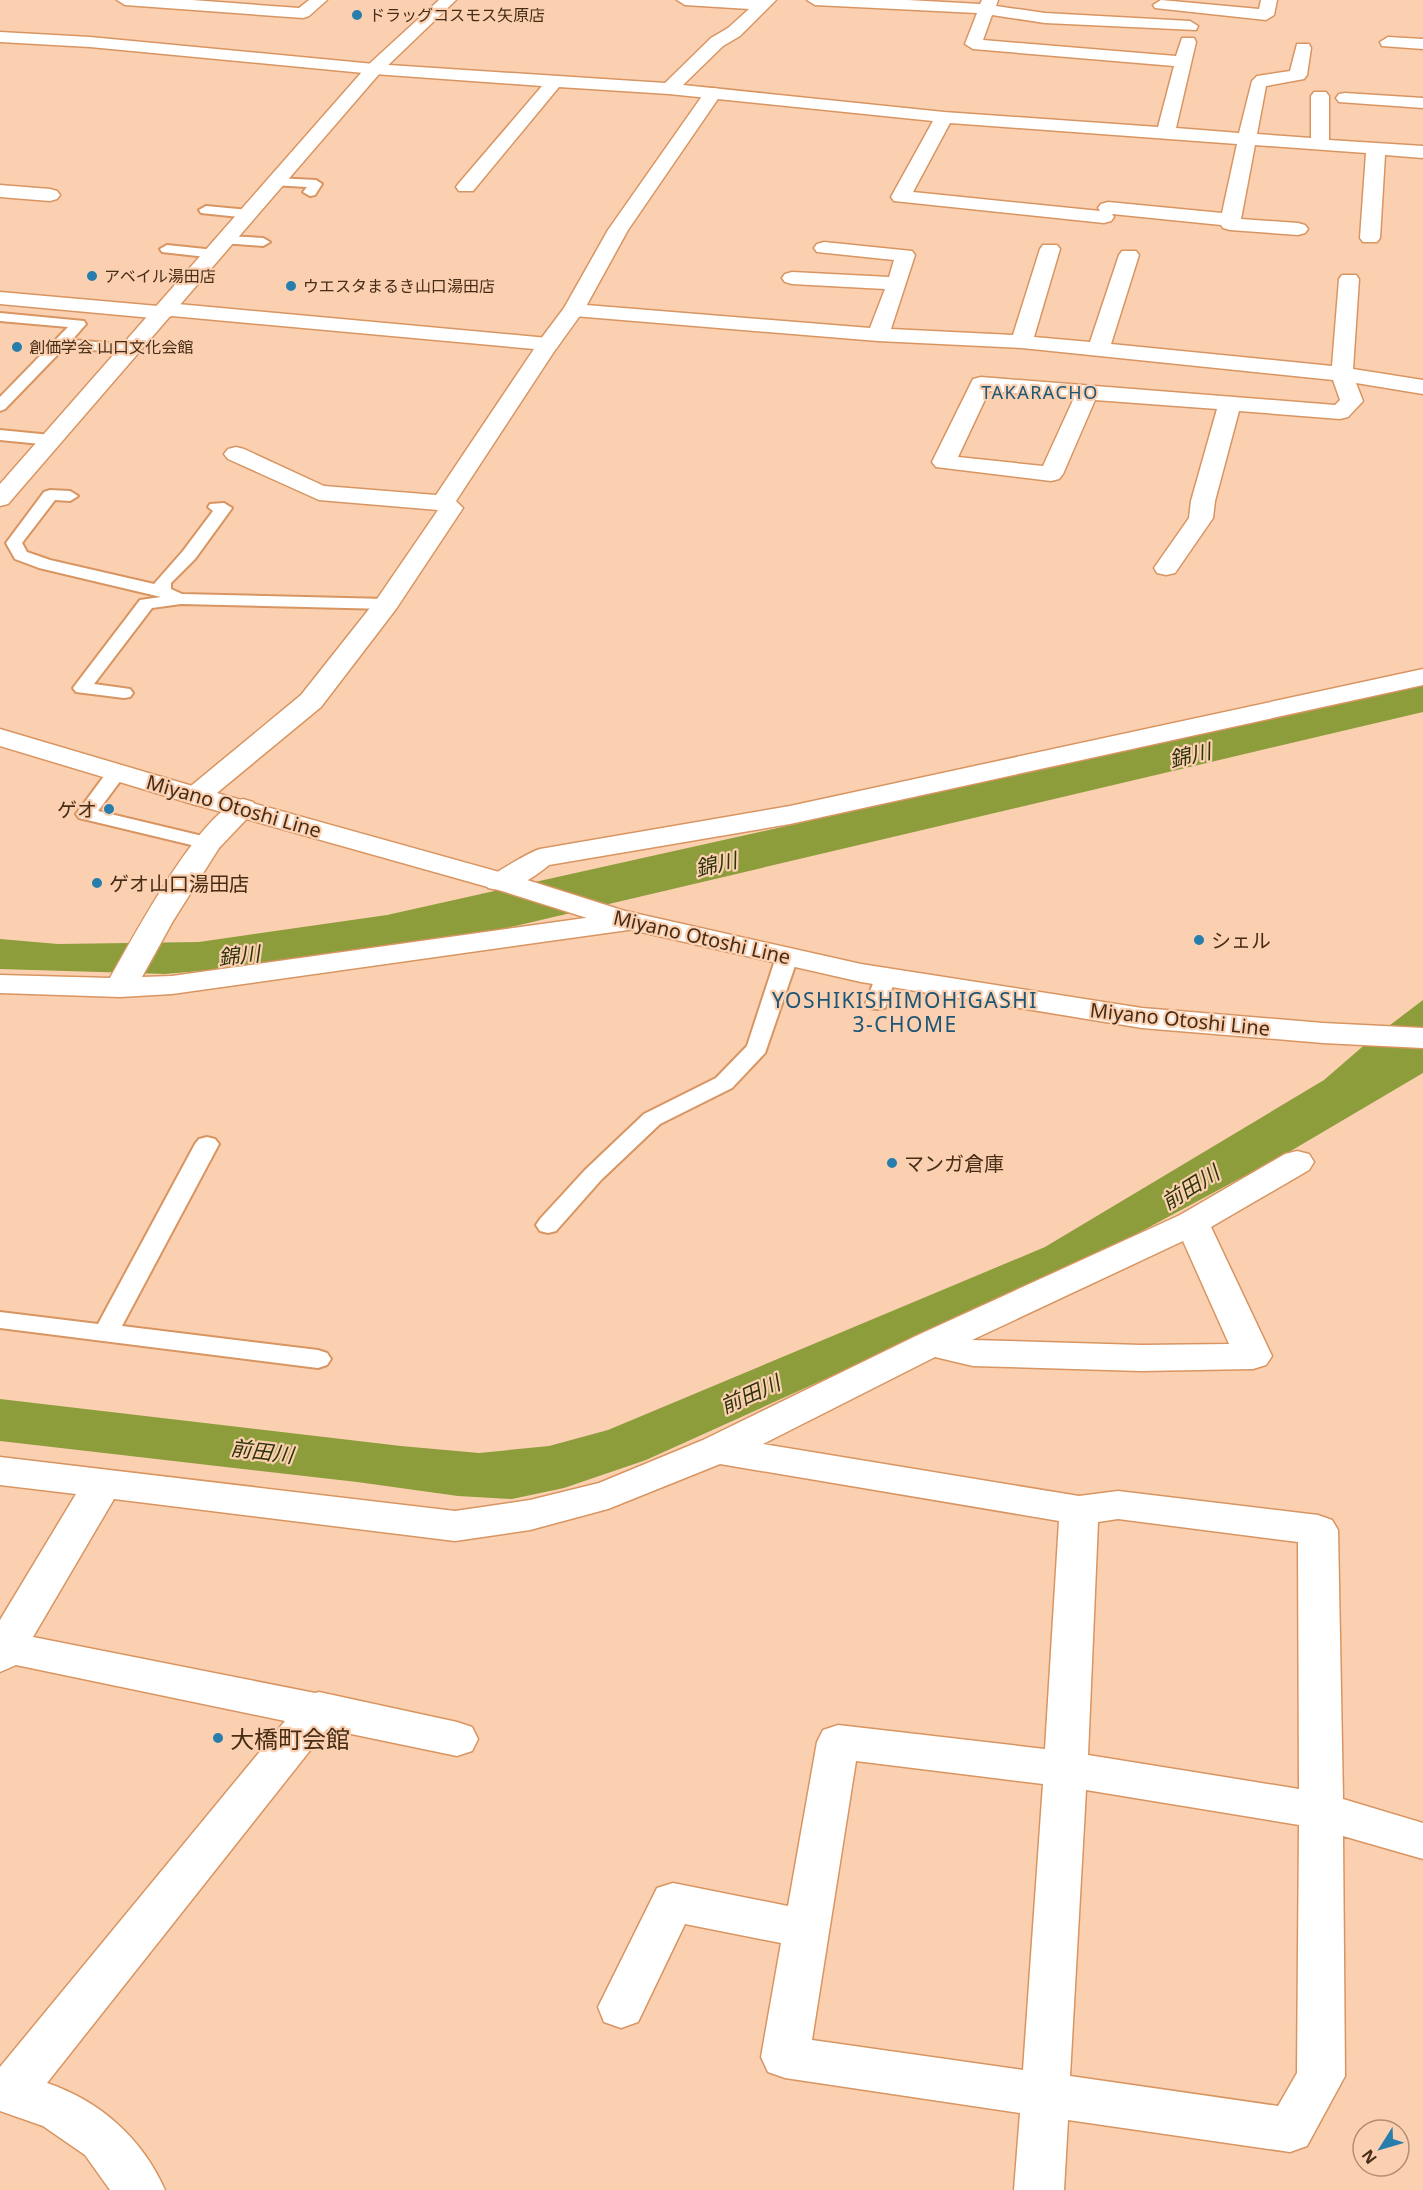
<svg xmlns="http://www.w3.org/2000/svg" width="1423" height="2190" viewBox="0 0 1423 2190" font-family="'Noto Sans','Noto Sans JP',sans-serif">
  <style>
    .water { fill: #8d9d3b }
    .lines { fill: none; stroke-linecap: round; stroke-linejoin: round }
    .service-casing { stroke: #d89561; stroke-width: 4 }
    .minor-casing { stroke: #d89561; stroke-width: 3 }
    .tertiary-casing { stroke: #d89561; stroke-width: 3 }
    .secondary-casing { stroke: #d89561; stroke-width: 3 }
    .service { fill: #fff; fill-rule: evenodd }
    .minor { fill: #fff; fill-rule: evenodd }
    .tertiary { fill: #fff; fill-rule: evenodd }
    .secondary { fill: #fff; fill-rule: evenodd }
    .poi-dot { fill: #277ead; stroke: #fbd0b1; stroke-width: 2 }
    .labels { text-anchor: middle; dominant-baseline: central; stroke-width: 4.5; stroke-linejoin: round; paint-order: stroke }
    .far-poi-label { font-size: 16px; fill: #472c16; stroke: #fbd0b1; text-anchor: start }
    .far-quarter-label { font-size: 18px; letter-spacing: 1.5px; fill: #1b5676; stroke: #fbd0b1 }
    .street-label { font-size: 20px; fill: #472c16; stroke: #fbd0b1 }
    .poi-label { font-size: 20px; fill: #472c16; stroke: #fbd0b1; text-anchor: start }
    .water-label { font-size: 21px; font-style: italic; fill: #2d340a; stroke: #fbd0b1 }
    .neighbourhood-label { font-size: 21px; letter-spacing: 1.5px; fill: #1b5676; stroke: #fbd0b1 }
    .near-poi-label { font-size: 24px; fill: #472c16; stroke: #fbd0b1; text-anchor: start }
  </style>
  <rect width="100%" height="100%" fill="#fbd0b1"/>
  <g class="water">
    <path d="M 1423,684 L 1423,712 L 490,932 L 282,964 L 165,974 L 0,969 L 0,939 L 58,944 L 199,942 L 387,915 Z"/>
    <path d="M 1423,1000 L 1423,1073 L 1289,1152 L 1086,1261 L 646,1460 L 564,1488 L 512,1499 L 458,1496 L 357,1482 L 0,1441 L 0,1399 L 401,1446 L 479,1453 L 549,1446 L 608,1430 L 1045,1247 L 1324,1080 L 1369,1041 Z"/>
  </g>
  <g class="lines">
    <defs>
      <g id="service">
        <path d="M 276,178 L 316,180 L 322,184 L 315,195 L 310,196 L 303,192 L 307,187 L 271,185 L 270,182 Z"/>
        <path d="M 206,206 L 249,210 L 256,214 L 249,218 L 201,213 L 199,210 Z"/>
        <path d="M 227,236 L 263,238 L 270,242 L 263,246 L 222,243 L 220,240 Z"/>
        <path d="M 167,245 L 215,250 L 222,254 L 215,258 L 162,252 L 160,249 Z"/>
        <path d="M 0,313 L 84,321 L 86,324 L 72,340 L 131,345 L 138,349 L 131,353 L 64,348 L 5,409 L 0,411 L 0,397 L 68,327 L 0,321 Z"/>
        <path d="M 0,430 L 51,435 L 59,440 L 51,445 L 0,440 Z"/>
        <path d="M 50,490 L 70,491 L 78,496 L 70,501 L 55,500 L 22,543 L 27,552 L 50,560 L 154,584 L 183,551 L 213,511 L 208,507 L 210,504 L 224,503 L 232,508 L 195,559 L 171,583 L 171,589 L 182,594 L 387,599 L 393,600 L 396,604 L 393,608 L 387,609 L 181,604 L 152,608 L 94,684 L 130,689 L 133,693 L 130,697 L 124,698 L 76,692 L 73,688 L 76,684 L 140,600 L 161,597 L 39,568 L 15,559 L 6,543 L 44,492 Z"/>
        <path d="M 117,766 L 124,768 L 127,772 L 98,811 L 215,839 L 218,843 L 215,847 L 208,849 L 79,818 L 76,814 L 79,810 L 110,768 Z"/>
        <path d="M 787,951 L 794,953 L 798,957 L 765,1053 L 732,1088 L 660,1124 L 601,1180 L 556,1231 L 548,1233 L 540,1231 L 536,1225 L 540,1219 L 585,1170 L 644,1114 L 716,1078 L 747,1046 L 776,957 L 780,953 Z"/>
        <path d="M 885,971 L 893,972 L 896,977 L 885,1008 L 877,1009 L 869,1008 L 866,1003 L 877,972 Z"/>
        <path d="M 207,1137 L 215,1139 L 219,1144 L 122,1326 L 318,1350 L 327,1353 L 331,1359 L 327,1365 L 318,1368 L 0,1328 L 0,1312 L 98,1324 L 195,1144 L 199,1139 Z"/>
      </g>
      <g id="minor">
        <path d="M 117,0 L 192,0 L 299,8 L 309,0 L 327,0 L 309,16 L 303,18 L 125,5 Z"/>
        <path d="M 677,0 L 776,0 L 740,36 L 723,46 L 683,85 L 944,112 L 1158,127 L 1174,66 L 973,49 L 965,44 L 977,13 L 815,5 L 807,0 L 908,0 L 980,4 L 982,0 L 998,0 L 996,6 L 1045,13 L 1190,21 L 1198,26 L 1196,30 L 1045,23 L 992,15 L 983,40 L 1176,56 L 1182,38 L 1194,38 L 1196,42 L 1176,128 L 1239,133 L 1252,81 L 1257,76 L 1290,71 L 1297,44 L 1309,44 L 1311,48 L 1307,75 L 1304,79 L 1266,86 L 1257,134 L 1311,138 L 1311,96 L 1314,92 L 1326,92 L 1329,96 L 1329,140 L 1423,146 L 1423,158 L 1385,155 L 1380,238 L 1377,242 L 1363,242 L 1360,238 L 1366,153 L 1255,145 L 1241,219 L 1298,223 L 1305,225 L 1308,229 L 1305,233 L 1298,235 L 1230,230 L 1223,228 L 1221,225 L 1112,214 L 1114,217 L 1111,221 L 1104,223 L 894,201 L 891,197 L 933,121 L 669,94 L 559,87 L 473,191 L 459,191 L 456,187 L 459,183 L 542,86 L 374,74 L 90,47 L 0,42 L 0,32 L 90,37 L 374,64 L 665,83 L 711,38 L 728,28 L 749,9 L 685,5 ZM 950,123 L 1237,144 L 1222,213 L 1108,202 L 1101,204 L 1098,208 L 1100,211 L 913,192 Z"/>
        <path d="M 1161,0 L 1259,9 L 1261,0 L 1277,0 L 1274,15 L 1266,20 L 1155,8 L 1153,5 Z"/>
        <path d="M 1388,37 L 1423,39 L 1423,49 L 1382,46 L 1380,42 Z"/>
        <path d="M 1345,93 L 1423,98 L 1423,108 L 1339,102 L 1336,98 L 1339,94 Z"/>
        <path d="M 0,185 L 50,189 L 57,191 L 60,195 L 57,199 L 50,201 L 0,197 Z"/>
        <path d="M 824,242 L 912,251 L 915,255 L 891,329 L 1013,335 L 1040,249 L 1043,245 L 1057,245 L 1060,249 L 1034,337 L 1090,342 L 1119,255 L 1122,251 L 1136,251 L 1139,255 L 1111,344 L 1332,366 L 1339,279 L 1342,275 L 1356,275 L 1359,279 L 1353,369 L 1423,380 L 1423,394 L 1356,383 L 1363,401 L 1348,417 L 1340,419 L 1239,411 L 1215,501 L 1213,518 L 1175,573 L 1166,575 L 1157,573 L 1154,568 L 1189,518 L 1191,501 L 1217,409 L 1095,400 L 1063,474 L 1059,479 L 1051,481 L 936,467 L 932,462 L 973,379 L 981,377 L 1335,405 L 1340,400 L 1333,380 L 1022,348 L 878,341 L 574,316 L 567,314 L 564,310 L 567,306 L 574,304 L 870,328 L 885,289 L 792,284 L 785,282 L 782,278 L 785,274 L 792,272 L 889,277 L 894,260 L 817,252 L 814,248 L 817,244 ZM 989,391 L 1074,398 L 1043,466 L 958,457 Z"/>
        <path d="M 0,292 L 158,306 L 167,303 L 548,338 L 556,339 L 559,344 L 456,501 L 463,508 L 396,609 L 321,707 L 206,802 L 196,805 L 186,802 L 182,796 L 186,790 L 301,695 L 377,599 L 438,510 L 319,500 L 228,459 L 224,454 L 228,449 L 236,447 L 244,449 L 324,486 L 436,495 L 534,349 L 172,316 L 163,319 L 0,304 Z"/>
        <path d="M 1423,669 L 1423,685 L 790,824 L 549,865 C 532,879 510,894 488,888 L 484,882 C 489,876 531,851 540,849 L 790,806 Z"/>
        <path d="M 243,799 L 253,802 L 257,808 L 219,848 L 173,921 L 142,977 L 172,976 L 628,912 L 639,915 L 643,921 L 639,927 L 628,930 L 172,994 L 120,997 L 0,993 L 0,975 L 110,978 C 133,938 200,810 243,799 Z"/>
        <path d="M 1297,1151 L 1309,1154 L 1314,1162 L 1309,1170 L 1211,1227 L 1272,1356 L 1266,1365 L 1253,1369 L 1141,1371 L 973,1366 L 935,1357 L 763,1444 L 1079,1496 L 1118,1491 L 1318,1515 L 1332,1520 L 1338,1530 L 1343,1799 L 1423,1823 L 1423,1859 L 1343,1836 L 1345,2076 L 1307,2146 L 1290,2152 L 1068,2120 L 1064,2190 L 1014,2190 L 1020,2113 L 785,2078 L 768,2072 L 761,2057 L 781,1943 L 685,1924 L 638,2022 L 621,2028 L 604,2022 L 598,2007 L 657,1888 L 673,1883 L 788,1906 L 817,1742 L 823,1730 L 838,1725 L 1045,1749 L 1059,1521 L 720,1464 L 608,1509 L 530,1530 L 455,1541 L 114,1499 L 33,1637 L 315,1693 L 319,1692 L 457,1722 L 472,1727 L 478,1739 L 472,1751 L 457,1756 L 327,1729 L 47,2083 C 100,2101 142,2138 165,2190 L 110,2190 L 85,2155 L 43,2126 L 0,2111 L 0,2067 L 285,1721 L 16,1665 L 0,1672 L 0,1620 L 76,1494 L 0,1485 L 0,1457 L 455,1511 L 530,1500 L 599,1483 L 703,1440 L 918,1335 L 1180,1215 L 1285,1154 ZM 1183,1241 L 1229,1344 L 1141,1345 L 972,1340 ZM 1118,1519 L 1298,1542 L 1299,1789 L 1088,1755 L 1098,1522 ZM 856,1761 L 1043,1784 L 1023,2070 L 812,2040 ZM 1086,1790 L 1299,1825 L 1297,2073 L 1278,2106 L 1070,2076 Z"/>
      </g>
      <g id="tertiary">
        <path d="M 439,0 L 456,0 L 380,73 L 8,504 L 0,506 L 0,484 L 368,65 Z"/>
        <path d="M 713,88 L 719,89 L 722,93 L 628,230 L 584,310 L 556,349 L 548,350 L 540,349 L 537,344 L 564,308 L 608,230 L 707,89 Z"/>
      </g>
      <path id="secondary" d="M 0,729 L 206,790 L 524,879 L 625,911 L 861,964 L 1142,1008 L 1323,1023 L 1423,1028 L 1423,1048 L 1323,1043 L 1142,1028 L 861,982 L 606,924 L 502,891 L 186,802 L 0,746 Z"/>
    </defs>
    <use href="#service" class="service-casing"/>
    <use href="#minor" class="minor-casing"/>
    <use href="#tertiary" class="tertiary-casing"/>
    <use href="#secondary" class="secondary-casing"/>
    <use href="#service" class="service"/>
    <use href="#minor" class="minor"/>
    <use href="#tertiary" class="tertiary"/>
    <use href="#secondary" class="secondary"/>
  </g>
  <g class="poi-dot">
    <circle cx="357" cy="15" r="6"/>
    <circle cx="92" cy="276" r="6"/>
    <circle cx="291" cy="286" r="6"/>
    <circle cx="17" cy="347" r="6"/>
    <circle cx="109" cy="809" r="6"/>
    <circle cx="97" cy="883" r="6"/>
    <circle cx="1199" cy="940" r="6"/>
    <circle cx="892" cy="1163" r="6"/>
    <circle cx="218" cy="1738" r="6"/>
  </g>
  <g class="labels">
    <g class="far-poi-label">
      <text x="369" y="15">ドラッグコスモス矢原店</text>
      <text x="104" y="276">アベイル湯田店</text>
      <text x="303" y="286">ウエスタまるき山口湯田店</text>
      <text x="29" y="347">創価学会 山口文化会館</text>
    </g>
    <g class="far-quarter-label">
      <text x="1040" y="392">TAKARACHO</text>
    </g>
    <g class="street-label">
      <text transform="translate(234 806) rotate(16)">Miyano Otoshi Line</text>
      <text transform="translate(702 937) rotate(13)">Miyano Otoshi Line</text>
      <text transform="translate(1180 1019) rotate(6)">Miyano Otoshi Line</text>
    </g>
    <g class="poi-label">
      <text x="97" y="809" text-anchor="end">ゲオ</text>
      <text x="109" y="883">ゲオ山口湯田店</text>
      <text x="1211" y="940">シェル</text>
      <text x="904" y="1163">マンガ倉庫</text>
    </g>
    <g class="water-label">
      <text transform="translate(1190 755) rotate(-13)">錦川</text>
      <text transform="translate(716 864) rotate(-13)">錦川</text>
      <text transform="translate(239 955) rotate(-6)">錦川</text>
      <text transform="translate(1190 1187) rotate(-32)">前田川</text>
      <text transform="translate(750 1394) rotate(-24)">前田川</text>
      <text transform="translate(262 1451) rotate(7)">前田川</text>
    </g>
    <g class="neighbourhood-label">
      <text x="905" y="1000">YOSHIKISHIMOHIGASHI<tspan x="905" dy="24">3-CHOME</tspan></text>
    </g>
    <g class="near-poi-label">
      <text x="230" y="1738">大橋町会館</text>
    </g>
  </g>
  <g transform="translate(1381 2148) rotate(233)"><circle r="28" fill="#fbd0b1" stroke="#b38e73" stroke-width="1.5"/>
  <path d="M0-4.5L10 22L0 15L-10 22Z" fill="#277ead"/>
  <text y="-9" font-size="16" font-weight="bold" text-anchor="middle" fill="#472c16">N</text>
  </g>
</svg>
